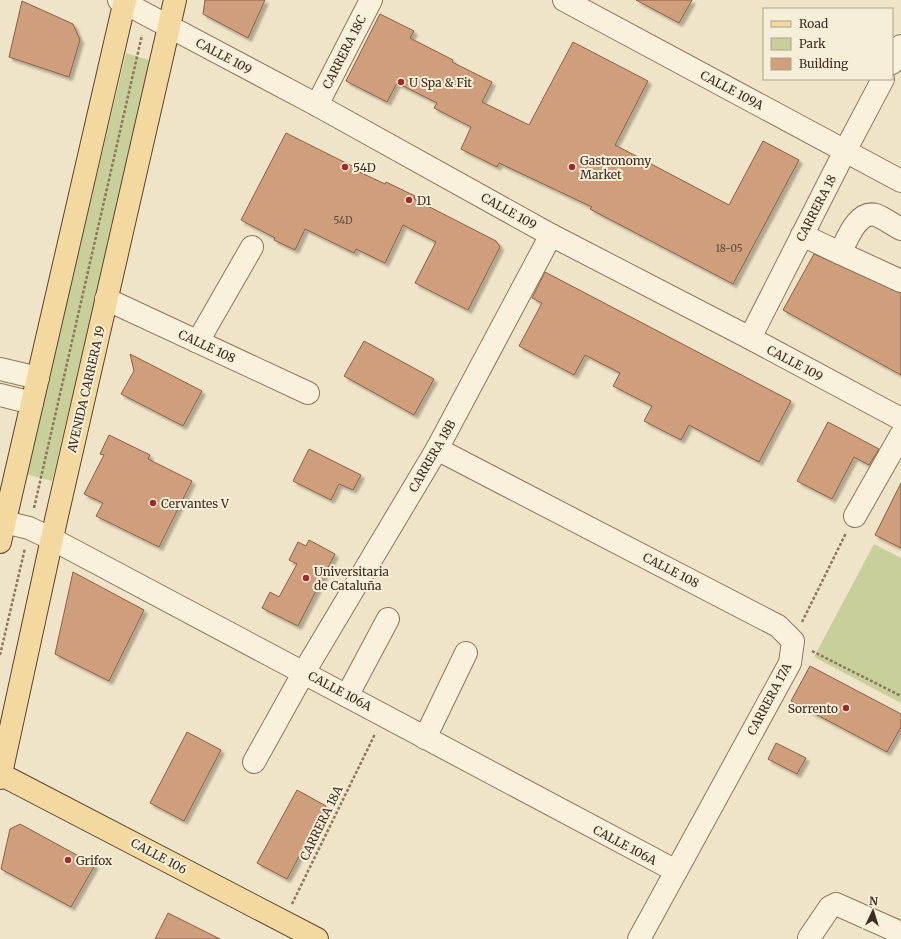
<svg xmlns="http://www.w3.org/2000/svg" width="901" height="939" viewBox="0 0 901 939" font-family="Merriweather,serif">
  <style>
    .green { fill: #c9cf9b }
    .building { fill: #cf9f7d; stroke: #8d5f41; filter: url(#shadow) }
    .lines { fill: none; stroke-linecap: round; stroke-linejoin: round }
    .minor-casing { stroke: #8d765c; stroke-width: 24 }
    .major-casing { stroke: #5b4430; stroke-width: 24 }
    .path { stroke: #8d765c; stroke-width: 2.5; stroke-dasharray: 3 2; stroke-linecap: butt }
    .minor { stroke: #faf1dc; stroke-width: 22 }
    .major { stroke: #f3d9a0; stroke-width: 22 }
    .poi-dot { fill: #9e2a2b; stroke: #f7eed8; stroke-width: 1.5 }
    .labels { text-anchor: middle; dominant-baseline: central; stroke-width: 4; stroke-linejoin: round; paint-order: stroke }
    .number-label { font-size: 10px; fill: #624a37 }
    .street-label { font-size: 12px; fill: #3d2e20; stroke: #f7eed8 }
    .poi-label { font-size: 12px; fill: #3d2e20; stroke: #f7eed8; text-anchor: start }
  </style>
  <defs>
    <filter id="shadow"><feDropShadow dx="3.5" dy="3.5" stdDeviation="1" flood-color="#0004"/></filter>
  </defs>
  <rect width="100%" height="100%" fill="#f0e4c8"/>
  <g class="green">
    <path d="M 126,53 L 152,61 L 52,481 L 26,474 Z"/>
    <path d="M 874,544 L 901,558 L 901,703 L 814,657 Z"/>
  </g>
  <g class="building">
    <path d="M 205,0 L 265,0 L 248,38 L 203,14 Z"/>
    <path d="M 636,0 L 692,0 L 679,23 Z"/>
    <path d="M 22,1 L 73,24 L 80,40 L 69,77 L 9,57 Z"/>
    <path d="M 380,14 L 414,31 L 410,38 L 453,60 L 452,62 L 492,82 L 482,102 L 529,125 L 573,42 L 648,81 L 615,145 L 729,205 L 763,141 L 799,160 L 733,284 L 590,209 L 592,207 L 499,163 L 497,167 L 461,149 L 471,127 L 434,108 L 437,103 L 397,83 L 387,102 L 346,81 Z"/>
    <path d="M 286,133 L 356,168 L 355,170 L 385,184 L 386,182 L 415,196 L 414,199 L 496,241 L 500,247 L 468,310 L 415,283 L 436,242 L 403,225 L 385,263 L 356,249 L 354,253 L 305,229 L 295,250 L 274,240 L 275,238 L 241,220 Z"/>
    <path d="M 814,254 L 901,293 L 901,375 L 783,310 Z"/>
    <path d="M 545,272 L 791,401 L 759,462 L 689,425 L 681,440 L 644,421 L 652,406 L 613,386 L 620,373 L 585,355 L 574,375 L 519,346 L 542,303 L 532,298 Z"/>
    <path d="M 364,341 L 434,379 L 414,415 L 344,376 Z"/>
    <path d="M 130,354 L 202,391 L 183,426 L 121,394 L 134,371 Z"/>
    <path d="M 828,422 L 879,449 L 869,465 L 854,457 L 832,499 L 797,481 Z"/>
    <path d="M 109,435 L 150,455 L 148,459 L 192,481 L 159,547 L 96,516 L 103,503 L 84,494 L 104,455 L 100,454 Z"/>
    <path d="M 309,449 L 361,475 L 353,490 L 339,484 L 331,500 L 293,481 Z"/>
    <path d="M 901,483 L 901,548 L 875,535 Z"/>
    <path d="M 309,540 L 335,554 L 298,626 L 262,608 L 270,592 L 279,597 L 297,564 L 289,560 L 298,542 L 306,546 Z"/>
    <path d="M 73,572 L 144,610 L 109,681 L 55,654 Z"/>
    <path d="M 810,666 L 901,714 L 901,727 L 887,752 L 791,701 Z"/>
    <path d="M 187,732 L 221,750 L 184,821 L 150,803 Z"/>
    <path d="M 776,743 L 806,758 L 797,774 L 768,759 Z"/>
    <path d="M 297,790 L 326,806 L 287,879 L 257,863 Z"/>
    <path d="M 20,824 L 95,865 L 71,907 L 1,869 L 10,829 Z"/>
    <path d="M 168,913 L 220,939 L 155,939 Z"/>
  </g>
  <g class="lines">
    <defs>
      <g id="minor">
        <path d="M 119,0 L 317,105 L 551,235 L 750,338 L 901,419"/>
        <path d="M 564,0 L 901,181"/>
        <path d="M 892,63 L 901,46"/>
        <path d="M 317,105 L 371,0"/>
        <path d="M 802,235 L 840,253 C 847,240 857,210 876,215 C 884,218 893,225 901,229"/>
        <path d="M 840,253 L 901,281"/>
        <path d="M 106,299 L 308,393"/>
        <path d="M 750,338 L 845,151 L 883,79"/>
        <path d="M 196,341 L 201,336 L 252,247"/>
        <path d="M 0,369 L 38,378"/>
        <path d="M 0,395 L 32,403"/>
        <path d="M 437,449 L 778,626 L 793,641 L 790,663 L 639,939"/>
        <path d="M 855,516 L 901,435"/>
        <path d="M 0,521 L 29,528 L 52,539 L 676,871"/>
        <path d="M 347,696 L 388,619"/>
        <path d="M 425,738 L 466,653"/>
        <path d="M 254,762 L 304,672 L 437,449 L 551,235"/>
        <path d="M 809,938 L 830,907 L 836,904 L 901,933"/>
      </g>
      <g id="major">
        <path d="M 0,542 L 125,0"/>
        <path d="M 0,774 L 317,939"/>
        <path d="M 0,778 L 56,520 L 175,0"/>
      </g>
    </defs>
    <use href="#minor" class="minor-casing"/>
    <use href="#major" class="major-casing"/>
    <g class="path">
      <path d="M 34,508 L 142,35"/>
      <path d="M 802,622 L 846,533"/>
      <path d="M 812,651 L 901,696"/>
      <path d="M 0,655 L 25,548"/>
      <path d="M 292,904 L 375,734"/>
    </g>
    <use href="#minor" class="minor"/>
    <use href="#major" class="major"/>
  </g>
  <g class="poi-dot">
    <circle cx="401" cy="82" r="4"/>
    <circle cx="345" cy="167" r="4"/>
    <circle cx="572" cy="167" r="4"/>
    <circle cx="409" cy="200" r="4"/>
    <circle cx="153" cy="503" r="4"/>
    <circle cx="306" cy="578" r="4"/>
    <circle cx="846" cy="708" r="4"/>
    <circle cx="68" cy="860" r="4"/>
  </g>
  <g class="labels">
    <g class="number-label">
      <text x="343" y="220">54D</text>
      <text x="729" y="248">18-05</text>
    </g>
    <g class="street-label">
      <text transform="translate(344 52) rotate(-63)">CARRERA 18C</text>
      <text transform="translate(224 56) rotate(28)">CALLE 109</text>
      <text transform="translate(732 90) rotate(28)">CALLE 109A</text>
      <text transform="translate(816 208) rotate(-63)">CARRERA 18</text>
      <text transform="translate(509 211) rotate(29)">CALLE 109</text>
      <text transform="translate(207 346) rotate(25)">CALLE 108</text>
      <text transform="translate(795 363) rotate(28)">CALLE 109</text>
      <text transform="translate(86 389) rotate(-77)">AVENIDA CARRERA 19</text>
      <text transform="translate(432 456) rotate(-60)">CARRERA 18B</text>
      <text transform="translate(671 570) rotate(27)">CALLE 108</text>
      <text transform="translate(340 691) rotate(28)">CALLE 106A</text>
      <text transform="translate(769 699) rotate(-62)">CARRERA 17A</text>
      <text transform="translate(321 823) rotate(-64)">CARRERA 18A</text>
      <text transform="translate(625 845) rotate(28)">CALLE 106A</text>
      <text transform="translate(159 856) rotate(28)">CALLE 106</text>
    </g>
    <g class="poi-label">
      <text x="409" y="82">U Spa &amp; Fit</text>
      <text x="580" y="160">Gastronomy<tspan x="580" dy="14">Market</tspan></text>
      <text x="353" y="167">54D</text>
      <text x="417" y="200">D1</text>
      <text x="161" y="503">Cervantes V</text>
      <text x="314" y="571">Universitaria<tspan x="314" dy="14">de Cataluña</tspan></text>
      <text x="838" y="708" text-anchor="end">Sorrento</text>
      <text x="76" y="860">Grifox</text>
    </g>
  </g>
  <rect x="763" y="8" width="130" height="72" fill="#f7eed8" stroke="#ada18e"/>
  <rect x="771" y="21" width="20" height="6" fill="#f3d9a0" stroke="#ada18e"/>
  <text x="799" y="28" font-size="12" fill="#3d2e20">Road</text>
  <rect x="771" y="38" width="20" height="12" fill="#c9cf9b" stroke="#ada18e"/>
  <text x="799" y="48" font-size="12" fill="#3d2e20">Park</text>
  <rect x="771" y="58" width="20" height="12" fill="#cf9f7d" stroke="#ada18e"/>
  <text x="799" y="68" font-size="12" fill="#3d2e20">Building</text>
  <g transform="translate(873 911) rotate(4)" stroke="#f7eed8" stroke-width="3" paint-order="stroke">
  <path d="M0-3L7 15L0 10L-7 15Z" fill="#3d2e20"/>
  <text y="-6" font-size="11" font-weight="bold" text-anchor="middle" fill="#3d2e20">N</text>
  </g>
</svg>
